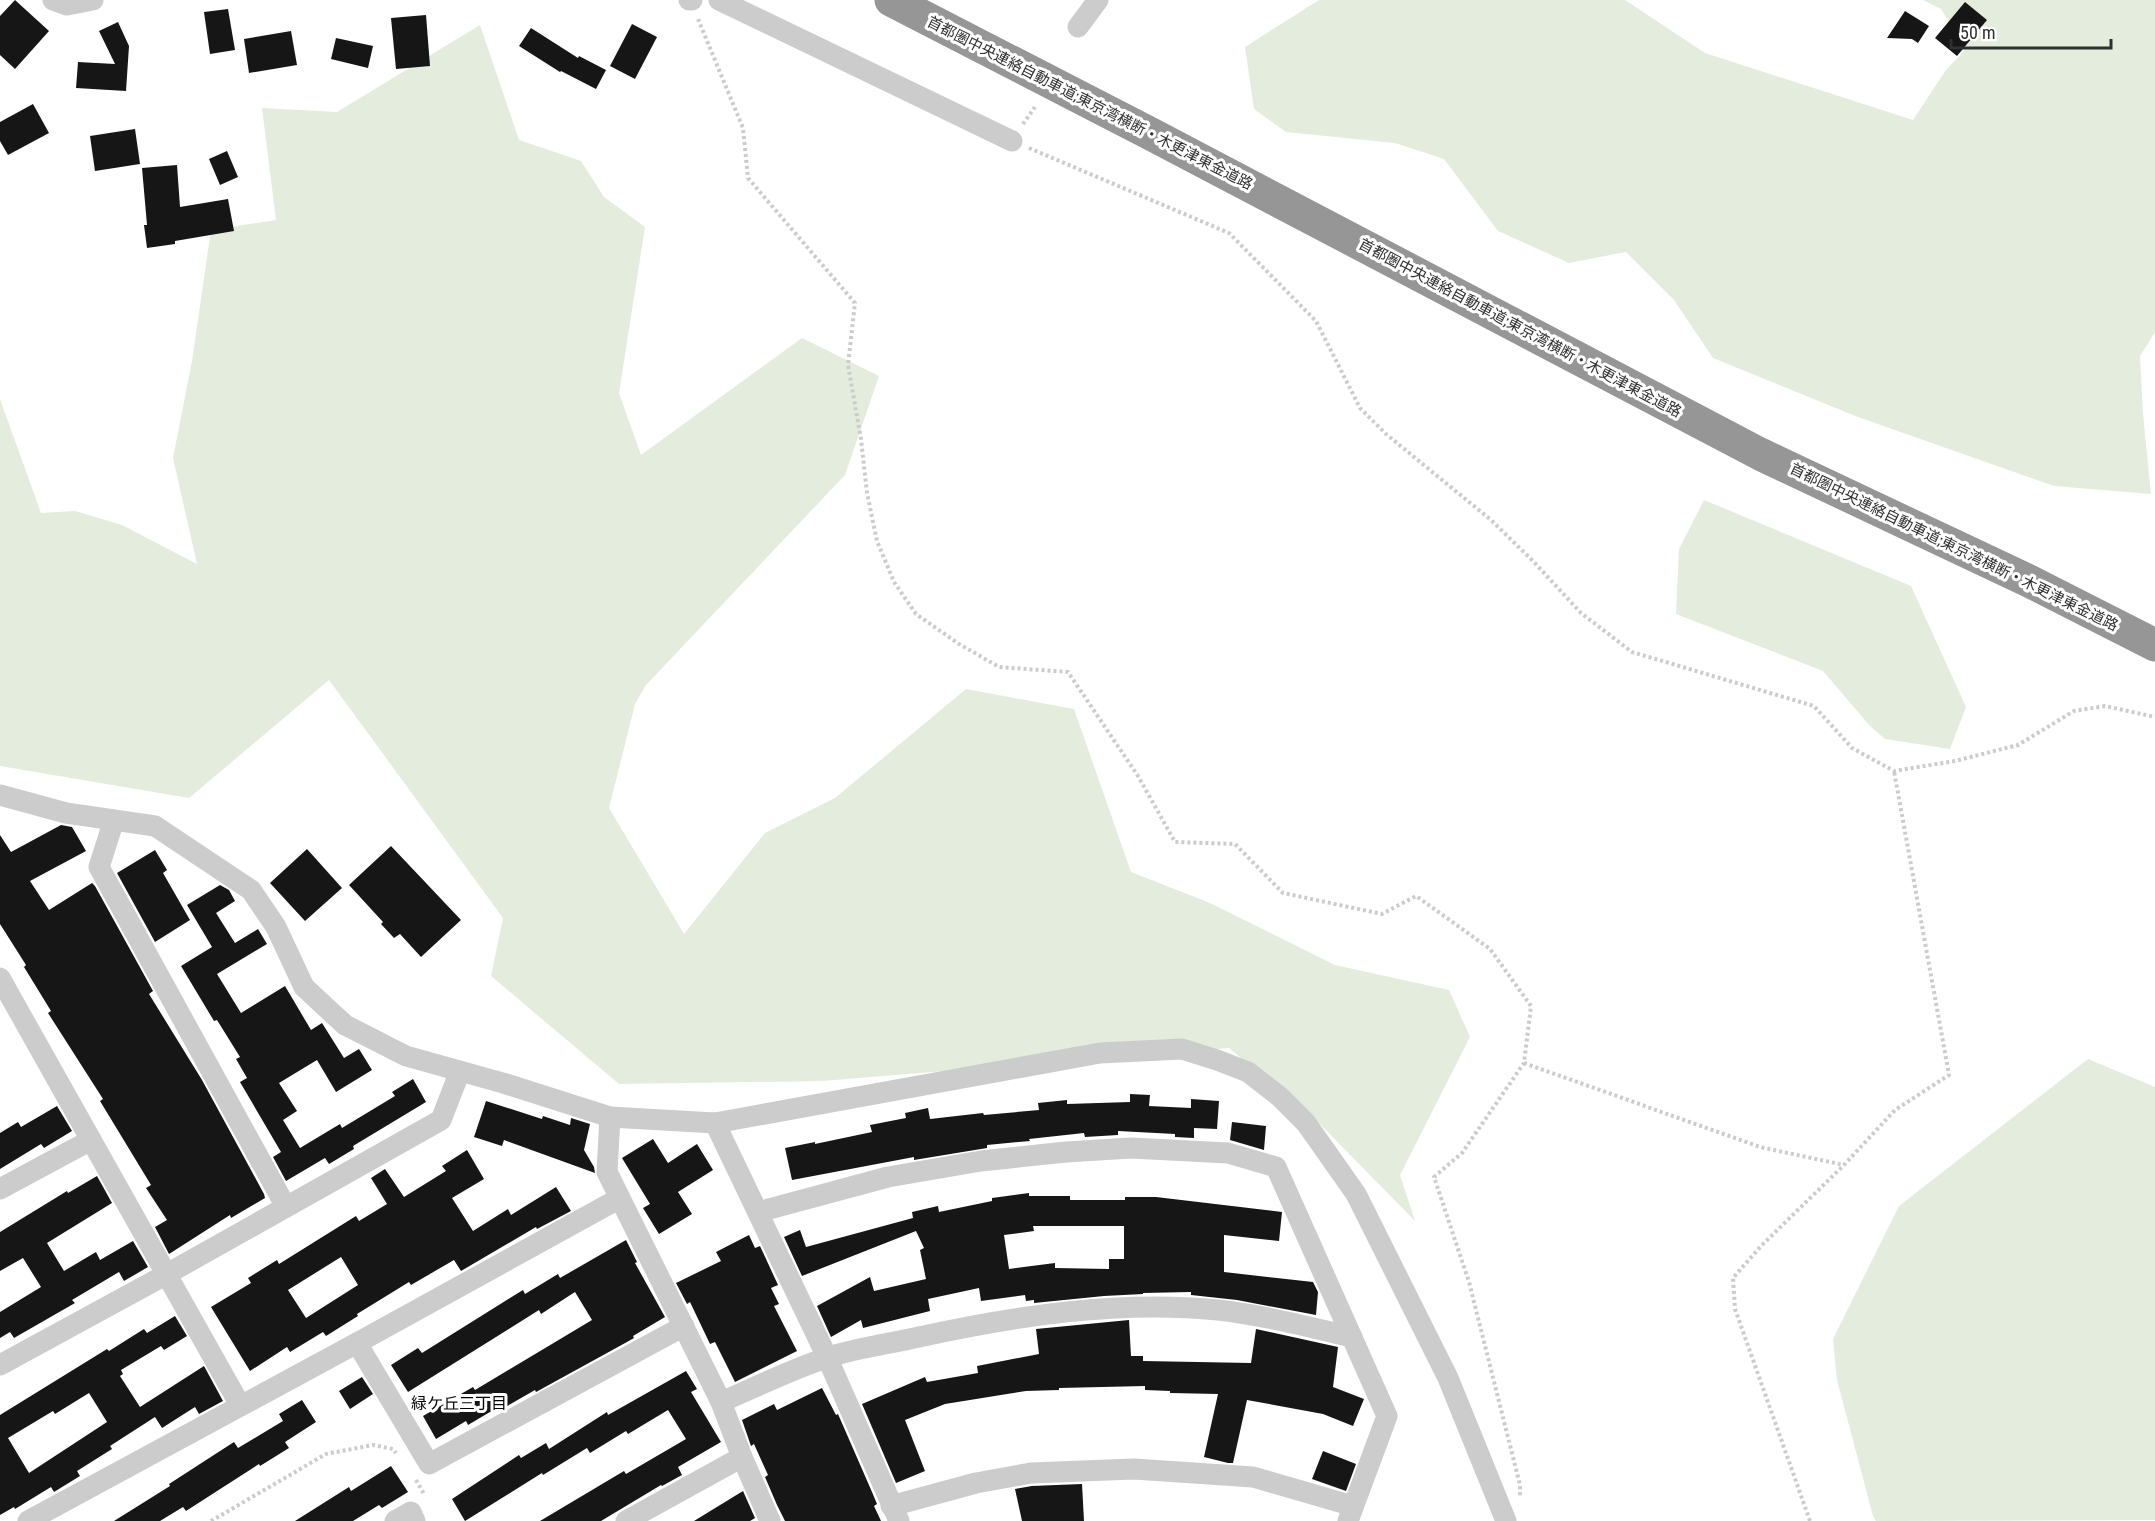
<svg xmlns="http://www.w3.org/2000/svg" width="2155" height="1521" viewBox="0 0 2155 1521" font-family="'Roboto Condensed','Noto Sans JP',sans-serif">
  <style>
    .green { fill: #e3ecdd }
    .building { fill: #161616; fill-rule: evenodd }
    .lines { fill: none; stroke-linecap: round; stroke-linejoin: round }
    .path { stroke: #ccc; stroke-width: 4; stroke-dasharray: 3 3; stroke-linecap: butt }
    .minor { stroke: #ccc; stroke-width: 21 }
    .motorway { stroke: #969696; stroke-width: 33 }
    .labels { text-anchor: middle; dominant-baseline: central; stroke-width: 6; stroke-linejoin: round; paint-order: stroke }
    .street-label { font-size: 15px; fill: #2f2f2f; stroke: #fff }
    .neighbourhood-label { font-size: 16px; fill: #000; stroke: #fff }
  </style>
  <rect width="100%" height="100%" fill="#fff"/>
  <g class="green">
    <path d="M 1319,0 L 1625,0 L 1705,53 L 1913,120 L 1946,70 L 1966,49 L 1941,9 L 1923,0 L 2155,0 L 2155,332 L 2140,356 L 2143,414 L 2151,494 L 2054,486 L 1858,417 L 1713,358 L 1674,300 L 1626,252 L 1569,263 L 1498,231 L 1444,159 L 1395,143 L 1286,132 L 1254,109 L 1245,47 Z"/>
    <path d="M 480,25 L 519,140 L 581,161 L 604,197 L 645,227 L 619,393 L 641,455 L 802,338 L 879,376 L 845,475 L 646,685 L 635,704 L 609,808 L 684,934 L 765,833 L 835,798 L 966,689 L 1074,709 L 1131,872 L 1210,903 L 1335,965 L 1449,990 L 1470,1037 L 1400,1175 L 1415,1221 L 1317,1121 L 1229,1048 L 822,1081 L 619,1084 L 491,976 L 503,918 L 329,680 L 189,798 L 0,766 L 0,399 L 41,513 L 75,511 L 122,525 L 197,564 L 173,458 L 192,361 L 211,230 L 276,220 L 262,108 L 337,112 Z"/>
    <path d="M 1704,500 L 1911,586 L 1966,707 L 1950,749 L 1885,739 L 1870,726 L 1823,671 L 1676,614 L 1679,549 Z"/>
    <path d="M 2088,1059 L 2155,1087 L 2155,1520 L 1876,1521 L 1873,1516 L 1837,1380 L 1833,1339 L 1899,1206 Z"/>
  </g>
  <g class="building">
    <path d="M 15,0 L 49,31 L 15,69 L 0,55 L 0,16 Z"/>
    <path d="M 1965,2 L 1987,20 L 1957,56 L 1935,38 Z"/>
    <path d="M 228,9 L 235,50 L 210,54 L 204,12 Z"/>
    <path d="M 1905,11 L 1929,26 L 1918,43 L 1912,39 L 1887,38 Z"/>
    <path d="M 426,15 L 430,66 L 396,69 L 391,18 Z"/>
    <path d="M 118,22 L 129,46 L 126,91 L 76,88 L 78,62 L 115,64 L 99,31 Z"/>
    <path d="M 632,24 L 657,37 L 635,79 L 610,66 Z"/>
    <path d="M 531,28 L 578,58 L 579,56 L 606,70 L 596,89 L 561,71 L 560,72 L 519,46 Z"/>
    <path d="M 291,31 L 297,65 L 249,73 L 244,39 Z"/>
    <path d="M 336,38 L 373,46 L 368,68 L 331,59 Z"/>
    <path d="M 33,104 L 49,133 L 8,155 L 0,141 L 0,122 Z"/>
    <path d="M 135,129 L 140,164 L 95,171 L 90,136 Z"/>
    <path d="M 227,151 L 238,177 L 220,185 L 209,159 Z"/>
    <path d="M 177,165 L 180,207 L 228,199 L 234,231 L 175,241 L 175,244 L 147,248 L 144,225 L 147,225 L 142,168 Z"/>
    <path d="M 61,825 L 72,827 L 86,851 L 30,881 L 49,910 L 92,883 L 95,886 L 153,991 L 149,994 L 202,1080 L 264,1194 L 265,1198 L 231,1218 L 230,1215 L 169,1254 L 155,1227 L 167,1220 L 146,1188 L 151,1185 L 100,1101 L 103,1099 L 48,1013 L 51,1011 L 24,967 L 26,965 L 0,924 L 0,835 L 11,852 Z"/>
    <path d="M 391,846 L 461,920 L 421,957 L 400,934 L 394,938 L 381,924 L 383,922 L 349,885 Z"/>
    <path d="M 307,849 L 342,888 L 305,921 L 270,883 Z"/>
    <path d="M 155,850 L 167,870 L 163,873 L 190,920 L 155,942 L 117,873 Z"/>
    <path d="M 220,885 L 229,890 L 235,901 L 216,913 L 235,943 L 258,929 L 267,944 L 217,974 L 241,1013 L 285,986 L 311,1030 L 322,1023 L 344,1058 L 359,1049 L 372,1070 L 336,1092 L 317,1060 L 279,1083 L 297,1111 L 283,1120 L 300,1148 L 340,1124 L 342,1128 L 395,1096 L 392,1092 L 413,1079 L 426,1102 L 353,1146 L 354,1149 L 329,1164 L 325,1158 L 286,1181 L 273,1157 L 281,1152 L 240,1082 L 247,1078 L 236,1059 L 240,1057 L 217,1020 L 214,1021 L 181,966 L 212,947 L 187,905 Z"/>
    <path d="M 1130,1094 L 1150,1095 L 1149,1106 L 1191,1108 L 1191,1099 L 1219,1101 L 1217,1129 L 1194,1128 L 1194,1138 L 1175,1137 L 1175,1134 L 1118,1131 L 1118,1135 L 1085,1137 L 1084,1133 L 1029,1139 L 1030,1141 L 987,1145 L 987,1148 L 914,1160 L 914,1157 L 792,1180 L 785,1148 L 815,1142 L 815,1144 L 872,1132 L 870,1125 L 906,1118 L 905,1113 L 928,1108 L 930,1119 L 983,1113 L 984,1115 L 1039,1110 L 1038,1103 L 1067,1100 L 1067,1104 L 1130,1102 Z"/>
    <path d="M 486,1101 L 542,1119 L 543,1116 L 570,1125 L 571,1118 L 590,1124 L 584,1150 L 594,1167 L 595,1173 L 504,1140 L 502,1146 L 474,1137 Z"/>
    <path d="M 57,1106 L 72,1131 L 44,1148 L 41,1144 L 0,1169 L 0,1133 L 18,1122 L 21,1127 Z"/>
    <path d="M 1232,1122 L 1266,1126 L 1264,1150 L 1230,1140 Z"/>
    <path d="M 653,1139 L 668,1163 L 697,1144 L 713,1170 L 678,1192 L 692,1214 L 659,1234 L 643,1208 L 650,1204 L 622,1158 Z"/>
    <path d="M 467,1150 L 484,1179 L 452,1198 L 473,1231 L 508,1209 L 511,1215 L 556,1187 L 571,1211 L 537,1229 L 536,1227 L 461,1271 L 454,1260 L 411,1285 L 409,1282 L 357,1314 L 358,1316 L 326,1336 L 323,1332 L 290,1352 L 287,1347 L 250,1371 L 211,1307 L 251,1283 L 248,1278 L 277,1260 L 279,1264 L 356,1216 L 359,1221 L 387,1204 L 371,1178 L 385,1169 L 404,1197 L 446,1171 L 442,1166 ZM 341,1257 L 358,1285 L 306,1318 L 288,1290 Z"/>
    <path d="M 97,1176 L 112,1203 L 47,1243 L 64,1271 L 96,1252 L 100,1260 L 133,1241 L 148,1267 L 124,1281 L 119,1272 L 72,1300 L 75,1303 L 14,1338 L 10,1332 L 0,1338 L 0,1312 L 41,1287 L 23,1258 L 0,1271 L 0,1232 L 67,1191 L 68,1193 Z"/>
    <path d="M 1029,1193 L 1029,1196 L 1070,1196 L 1070,1200 L 1125,1200 L 1125,1197 L 1156,1197 L 1282,1212 L 1279,1241 L 1224,1235 L 1224,1272 L 1313,1282 L 1318,1292 L 1316,1315 L 1237,1300 L 1191,1295 L 1191,1292 L 1143,1293 L 1143,1294 L 1104,1296 L 1034,1303 L 1034,1300 L 1026,1301 L 1025,1295 L 981,1301 L 979,1288 L 928,1299 L 930,1311 L 863,1328 L 861,1320 L 831,1337 L 817,1306 L 870,1277 L 874,1291 L 926,1279 L 920,1250 L 924,1248 L 916,1231 L 802,1276 L 784,1237 L 800,1230 L 806,1247 L 913,1218 L 912,1212 L 938,1206 L 939,1212 L 992,1201 L 992,1198 ZM 1033,1226 L 1124,1226 L 1124,1259 L 1109,1259 L 1109,1269 L 1055,1268 L 1055,1263 L 1009,1269 L 1004,1235 L 1034,1231 Z"/>
    <path d="M 749,1235 L 755,1248 L 760,1246 L 778,1285 L 771,1288 L 779,1304 L 774,1306 L 797,1351 L 735,1382 L 715,1342 L 710,1344 L 690,1302 L 687,1304 L 676,1283 L 721,1261 L 716,1252 Z"/>
    <path d="M 626,1240 L 637,1262 L 635,1263 L 665,1317 L 633,1336 L 634,1338 L 627,1342 L 536,1392 L 535,1390 L 502,1409 L 500,1406 L 468,1425 L 466,1421 L 436,1439 L 423,1416 L 473,1387 L 475,1390 L 592,1320 L 575,1292 L 541,1314 L 539,1310 L 408,1392 L 391,1365 L 418,1348 L 422,1353 L 523,1290 L 525,1294 L 558,1274 L 560,1278 Z"/>
    <path d="M 175,1316 L 187,1336 L 164,1350 L 161,1346 L 121,1370 L 123,1374 L 120,1376 L 140,1407 L 204,1366 L 223,1401 L 199,1414 L 195,1407 L 162,1428 L 155,1417 L 110,1446 L 112,1449 L 77,1471 L 80,1476 L 54,1492 L 51,1487 L 15,1509 L 14,1507 L 0,1515 L 0,1415 L 107,1349 L 109,1351 L 144,1329 L 147,1333 ZM 89,1393 L 107,1422 L 29,1473 L 8,1438 L 53,1411 L 55,1414 Z"/>
    <path d="M 1129,1320 L 1131,1356 L 1143,1356 L 1143,1361 L 1251,1363 L 1256,1329 L 1338,1347 L 1333,1387 L 1364,1399 L 1353,1426 L 1323,1414 L 1247,1400 L 1233,1463 L 1228,1463 L 1204,1457 L 1218,1394 L 1170,1393 L 1170,1391 L 1145,1390 L 1145,1386 L 1059,1388 L 1059,1390 L 1026,1391 L 945,1404 L 905,1420 L 925,1471 L 896,1483 L 862,1404 L 925,1377 L 927,1382 L 978,1373 L 977,1366 L 1039,1354 L 1036,1329 Z"/>
    <path d="M 686,1371 L 697,1389 L 691,1392 L 721,1442 L 678,1467 L 682,1475 L 662,1486 L 661,1485 L 601,1521 L 540,1521 L 624,1471 L 626,1474 L 686,1439 L 668,1410 L 628,1434 L 626,1431 L 590,1453 L 587,1448 L 543,1475 L 542,1473 L 465,1521 L 452,1499 L 519,1455 L 521,1458 L 546,1443 L 549,1449 L 607,1412 L 608,1415 Z"/>
    <path d="M 362,1377 L 373,1394 L 350,1409 L 339,1391 Z"/>
    <path d="M 822,1388 L 836,1415 L 838,1414 L 872,1492 L 877,1504 L 874,1506 L 881,1521 L 785,1521 L 777,1505 L 765,1477 L 768,1475 L 754,1444 L 751,1446 L 742,1420 L 774,1404 L 777,1410 Z"/>
    <path d="M 302,1400 L 316,1422 L 285,1442 L 289,1448 L 260,1466 L 259,1464 L 186,1511 L 183,1507 L 160,1521 L 114,1521 L 170,1486 L 169,1484 L 234,1442 L 238,1448 L 283,1421 L 279,1414 Z"/>
    <path d="M 1323,1451 L 1356,1464 L 1346,1491 L 1312,1479 Z"/>
    <path d="M 391,1466 L 408,1492 L 382,1508 L 379,1505 L 353,1521 L 295,1521 L 349,1487 L 351,1491 Z"/>
    <path d="M 1082,1484 L 1084,1521 L 1022,1521 L 1015,1489 L 1032,1486 Z"/>
    <path d="M 743,1491 L 755,1518 L 750,1521 L 694,1521 Z"/>
  </g>
  <g class="lines">
    <g class="path">
      <path d="M 698,19 L 743,128 L 748,178 L 855,303 L 848,365 L 861,439 L 867,493 L 877,541 L 894,582 L 916,614 L 959,644 L 999,667 L 1068,672 L 1138,776 L 1175,842 L 1235,844 L 1283,893 L 1382,914 L 1416,896 L 1490,949 L 1531,1006 L 1524,1063 L 1462,1153 L 1434,1177 L 1469,1282 L 1520,1485 L 1520,1496"/>
      <path d="M 1023,124 L 1035,107"/>
      <path d="M 1029,148 L 1229,233 L 1316,321 L 1360,408 L 1386,434 L 1491,520 L 1533,561 L 1581,613 L 1632,652 L 1814,706 L 1852,748 L 1894,771 L 1955,761 L 2018,745 L 2074,711 L 2105,706 L 2155,717"/>
      <path d="M 1524,1063 L 1760,1147 L 1844,1165"/>
      <path d="M 416,1480 L 424,1494"/>
      <path d="M 211,1521 L 326,1454 L 373,1445 L 393,1449 L 396,1453"/>
      <path d="M 1810,1521 L 1735,1309 L 1733,1278 L 1761,1246 L 1844,1165 L 1895,1110 L 1949,1075 L 1894,771"/>
    </g>
    <g class="minor">
      <path d="M 53,0 L 67,5 L 93,0"/>
      <path d="M 689,0 L 692,0"/>
      <path d="M 719,0 L 1012,141"/>
      <path d="M 1078,27 L 1098,0"/>
      <path d="M 0,795 L 66,813 L 155,826 L 251,890 L 276,927 L 304,987 L 345,1025 L 406,1056 L 503,1083 L 610,1117 L 715,1123 L 1100,1053 L 1182,1049 L 1217,1060 L 1248,1072 L 1280,1097 L 1306,1123 L 1356,1194 L 1448,1378 L 1506,1521"/>
      <path d="M 114,820 L 99,867 L 286,1207"/>
      <path d="M 0,978 L 240,1405"/>
      <path d="M 610,1117 L 607,1172 L 721,1402 L 742,1457 L 770,1521"/>
      <path d="M 715,1123 L 827,1357 L 899,1521"/>
      <path d="M 0,1189 L 91,1140"/>
      <path d="M 758,1212 L 888,1177 L 981,1161 L 1066,1152 L 1131,1148 L 1228,1153 L 1276,1167 L 1387,1416 L 1348,1521"/>
      <path d="M 357,1343 L 429,1464 L 684,1326"/>
      <path d="M 0,1365 L 167,1274 L 441,1120 L 460,1071"/>
      <path d="M 721,1402 C 756,1387 790,1370 826,1358 C 855,1348 889,1344 919,1337 C 1016,1316 1118,1300 1218,1310 C 1263,1315 1308,1327 1352,1337"/>
      <path d="M 891,1506 L 976,1483 L 1031,1473 L 1134,1469 L 1253,1477 L 1353,1506"/>
      <path d="M 28,1521 L 357,1343 L 620,1198"/>
      <path d="M 395,1521 L 411,1512 L 415,1521"/>
      <path d="M 626,1521 L 742,1457"/>
    </g>
    <path class="motorway" d="M 891,0 L 1151,134 L 1760,454 L 2029,581 L 2155,645"/>
  </g>
  <g class="labels">
    <g class="street-label">
      <text transform="translate(1090 103) rotate(27)">首都圏中央連絡自動車道;東京湾横断・木更津東金道路</text>
      <text transform="translate(1520 328) rotate(28)">首都圏中央連絡自動車道;東京湾横断・木更津東金道路</text>
      <text transform="translate(1954 547) rotate(26)">首都圏中央連絡自動車道;東京湾横断・木更津東金道路</text>
    </g>
    <g class="neighbourhood-label">
      <text x="459" y="1403">緑ケ丘三丁目</text>
    </g>
  </g>
  <path d="M1951 39v9h160v-9" fill="none" stroke="#2f2f2f" stroke-width="3"/>
  <text x="1960" y="39" font-size="18" fill="#2f2f2f" stroke="#ffffff" stroke-width="4.5" paint-order="stroke">50 m</text>
</svg>
